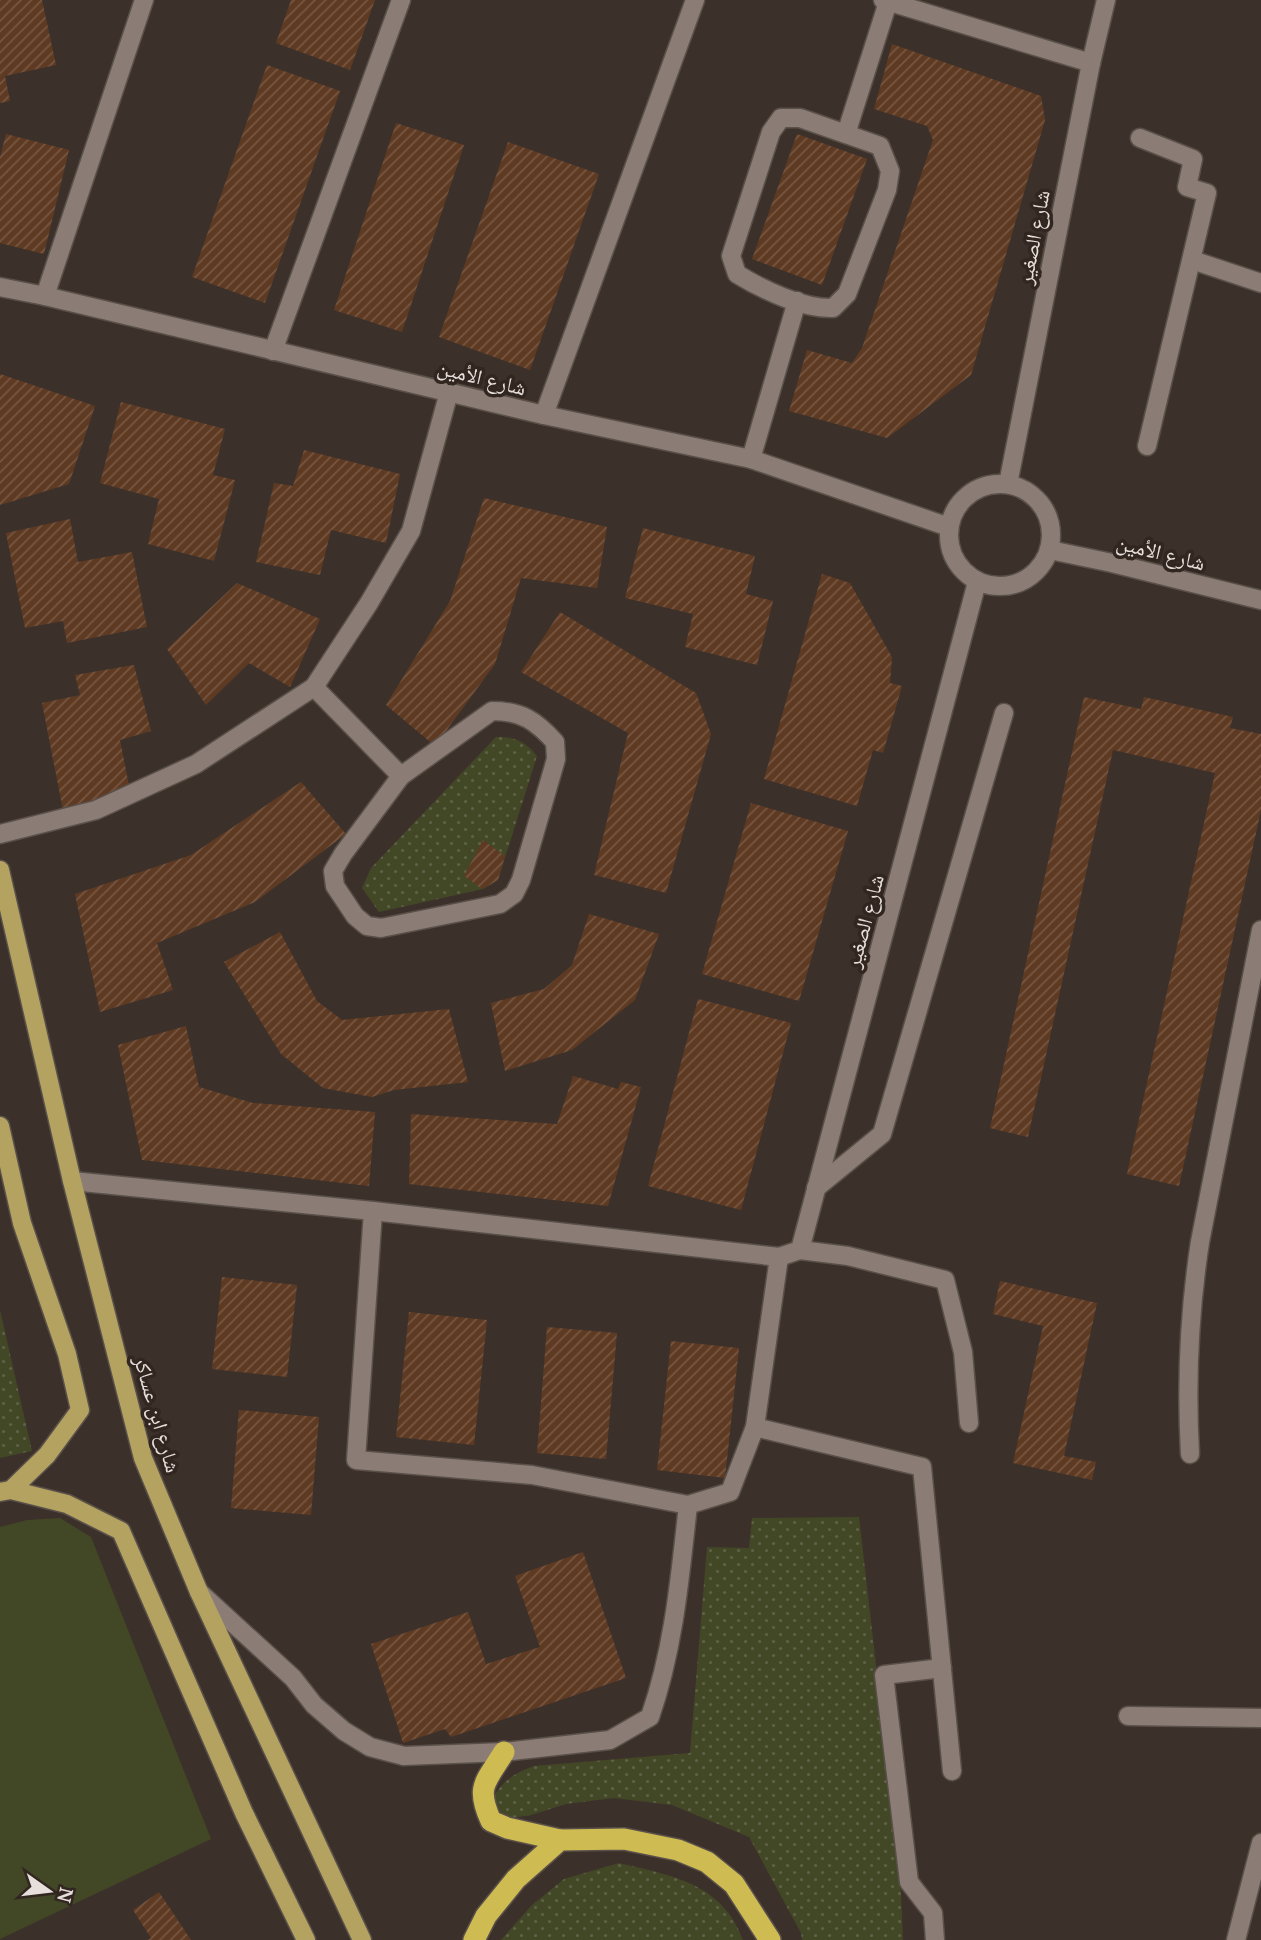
<svg xmlns="http://www.w3.org/2000/svg" width="1261" height="1940" viewBox="0 0 1261 1940" font-family="'PT Serif','Noto Naskh Arabic',serif">
  <style>
    .grass { fill: url(#grass-dots) }
    .pitch { fill: #424726 }
    .building { fill: url(#building-hatch) }
    .lines { fill: none; stroke-linecap: round; stroke-linejoin: round }
    .minor-casing { stroke: #5a504a; stroke-width: 21 }
    .major-casing { stroke: #5a504a; stroke-width: 21 }
    .highway-casing { stroke: #5a504a; stroke-width: 24 }
    .minor { stroke: #8b7d76; stroke-width: 18 }
    .major { stroke: #b3a260; stroke-width: 18 }
    .highway { stroke: #cebb51; stroke-width: 21 }
    .labels { text-anchor: middle; dominant-baseline: central; stroke-width: 7; stroke-linejoin: round; paint-order: stroke }
    .street-label { font-size: 21px; fill: #e7dfdb; stroke: #322720 }
  </style>
  <defs>
    <pattern id="grass-dots" width="8" height="8" patternUnits="userSpaceOnUse" patternTransform="scale(1.75)"><rect width="8" height="8" fill="#424726"/><path d="M2 2h.1M6 6h.1" fill="none" stroke="#5d6145" stroke-width="1.8" stroke-linecap="round"/></pattern>
    <pattern id="building-hatch" width="6" height="6" patternUnits="userSpaceOnUse" patternTransform="scale(1.75)"><rect width="6" height="6" fill="#5f3a22"/><path d="M-1 1l2-2M0 6l6-6M5 7l2-2" fill="none" stroke="#765642"/></pattern>
  </defs>
  <rect width="100%" height="100%" fill="#3c312a"/>
  <g class="grass">
    <path d="M 496,737 C 515,737 525,741 537,756 L 498,880 L 483,889 L 379,912 L 362,888 L 371,868 Z"/>
    <path d="M 0,1310 L 32,1451 L 0,1458 Z"/>
    <path d="M 859,1517 L 900,1874 L 903,1940 L 802,1940 L 801,1933 L 749,1837 L 672,1805 L 614,1798 L 566,1804 L 531,1815 L 512,1818 L 499,1811 L 494,1796 C 504,1779 516,1773 534,1766 L 690,1753 L 707,1547 L 749,1548 L 752,1518 Z"/>
    <path d="M 619,1863 C 673,1876 722,1883 743,1940 L 501,1940 L 532,1905 L 564,1879 Z"/>
  </g>
  <path class="pitch" d="M 60,1518 L 91,1537 L 211,1839 L 0,1939 L 0,1527 L 27,1520 Z"/>
  <g class="building">
    <path d="M 0,0 L 42,0 L 56,65 L 5,76 L 10,101 L 0,103 Z"/>
    <path d="M 291,0 L 375,0 L 350,70 L 276,43 Z"/>
    <path d="M 892,44 L 1041,96 L 1045,120 L 971,375 L 887,438 L 789,411 L 807,350 L 852,363 L 862,348 L 933,140 L 927,126 L 874,109 Z"/>
    <path d="M 267,65 L 340,91 L 265,303 L 192,277 Z"/>
    <path d="M 396,123 L 464,145 L 402,332 L 334,310 Z"/>
    <path d="M 6,134 L 69,150 L 44,254 L 0,243 L 0,157 Z"/>
    <path d="M 797,134 L 867,159 L 822,285 L 752,259 Z"/>
    <path d="M 508,142 L 599,174 L 530,370 L 439,337 Z"/>
    <path d="M 0,374 L 95,406 L 69,484 L 0,505 Z"/>
    <path d="M 121,402 L 225,429 L 213,475 L 235,480 L 214,561 L 148,544 L 159,499 L 100,483 Z"/>
    <path d="M 304,450 L 400,474 L 386,543 L 331,530 L 320,575 L 256,562 L 274,483 L 293,486 Z"/>
    <path d="M 484,498 L 607,527 L 597,588 L 521,578 L 495,664 L 435,746 L 386,705 L 450,601 Z"/>
    <path d="M 70,519 L 78,562 L 132,552 L 147,627 L 67,643 L 63,621 L 25,628 L 6,533 Z"/>
    <path d="M 643,528 L 755,556 L 746,594 L 773,601 L 757,665 L 685,647 L 693,614 L 625,598 Z"/>
    <path d="M 822,574 L 850,583 L 892,657 L 890,683 L 902,686 L 883,753 L 873,750 L 857,806 L 764,779 Z"/>
    <path d="M 237,583 L 320,619 L 290,687 L 249,663 L 206,705 L 167,649 Z"/>
    <path d="M 560,612 L 696,693 L 711,734 L 666,893 L 594,875 L 628,733 L 521,672 Z"/>
    <path d="M 134,665 L 151,731 L 120,740 L 130,791 L 63,810 L 42,703 L 80,695 L 75,675 Z"/>
    <path d="M 1084,697 L 1141,709 L 1144,697 L 1233,717 L 1230,728 L 1261,734 L 1261,810 L 1179,1186 L 1127,1174 L 1215,773 L 1113,750 L 1028,1137 L 990,1128 Z"/>
    <path d="M 301,782 L 346,834 L 255,902 L 157,943 L 173,990 L 100,1012 L 75,894 L 191,855 Z"/>
    <path d="M 751,803 L 848,831 L 799,1001 L 702,974 Z"/>
    <path d="M 483,840 L 505,856 L 498,880 L 483,889 L 464,876 Z"/>
    <path d="M 589,914 L 659,934 L 635,1000 L 572,1050 L 505,1071 L 491,1003 L 544,989 L 572,965 Z"/>
    <path d="M 280,932 L 317,1001 L 342,1020 L 449,1009 L 468,1082 L 394,1090 L 372,1097 L 323,1088 L 281,1054 L 224,962 Z"/>
    <path d="M 698,999 L 791,1023 L 741,1210 L 648,1186 Z"/>
    <path d="M 186,1026 L 199,1087 L 253,1103 L 375,1112 L 369,1186 L 142,1160 L 118,1045 Z"/>
    <path d="M 573,1076 L 618,1089 L 621,1082 L 641,1087 L 608,1206 L 409,1184 L 411,1114 L 557,1124 Z"/>
    <path d="M 222,1277 L 297,1285 L 287,1377 L 212,1369 Z"/>
    <path d="M 1000,1281 L 1097,1303 L 1064,1456 L 1096,1462 L 1092,1480 L 1013,1463 L 1043,1326 L 993,1314 Z"/>
    <path d="M 409,1312 L 487,1320 L 474,1445 L 396,1437 Z"/>
    <path d="M 547,1327 L 617,1333 L 606,1459 L 537,1453 Z"/>
    <path d="M 671,1341 L 739,1348 L 725,1478 L 657,1470 Z"/>
    <path d="M 239,1410 L 319,1417 L 311,1515 L 231,1508 Z"/>
    <path d="M 583,1552 L 626,1678 L 451,1737 L 445,1729 L 403,1743 L 371,1644 L 468,1612 L 486,1664 L 540,1647 L 515,1576 Z"/>
    <path d="M 159,1892 L 191,1940 L 147,1940 L 151,1938 L 133,1910 Z"/>
  </g>
  <g class="lines">
    <defs>
      <g id="minor">
        <path d="M 883,0 L 1091,63"/>
        <path d="M 781,118 L 800,118 L 880,146 L 890,171 L 887,190 L 847,294 L 833,308 C 803,309 763,290 737,274 L 731,256 L 771,132 Z"/>
        <path d="M 846,134 L 888,2"/>
        <path d="M 1140,138 L 1193,159 L 1187,187 L 1207,193 L 1147,446"/>
        <path d="M 1192,260 L 1261,283"/>
        <path d="M 0,287 L 45,296 L 544,415 L 751,459 L 949,527"/>
        <path d="M 45,296 L 144,0"/>
        <path d="M 273,351 L 401,0"/>
        <path d="M 544,415 L 695,0"/>
        <path d="M 751,459 L 797,301"/>
        <circle cx="1000" cy="535" r="51"/>
        <path d="M 1008,484 L 1091,63 L 1106,0"/>
        <path d="M 1050,550 L 1112,563 L 1261,600"/>
        <path d="M 314,687 L 401,776"/>
        <path d="M 492,711 C 522,711 536,721 555,742 L 556,759 L 521,880 L 514,894 L 500,904 L 381,928 L 367,926 L 355,916 L 335,886 L 333,871 L 343,854 L 401,776 Z"/>
        <path d="M 0,834 L 96,810 L 196,764 L 314,687 L 369,603 L 411,531 L 449,392"/>
        <path d="M 72,1181 L 373,1211 L 779,1257 L 800,1250 L 977,582"/>
        <path d="M 816,1188 L 882,1134 L 1004,713"/>
        <path d="M 373,1211 L 356,1460 L 532,1475 L 688,1505"/>
        <path d="M 800,1250 L 848,1256 L 945,1280 L 963,1352 L 969,1423"/>
        <path d="M 755,1427 L 922,1467 L 952,1771"/>
        <path d="M 1190,1454 C 1186,1382 1189,1313 1200,1242 L 1261,930"/>
        <path d="M 199,1592 L 293,1678 L 314,1705 L 344,1731 L 370,1747 L 404,1756 L 504,1752 L 610,1740 L 650,1717 C 674,1648 680,1577 688,1505 L 730,1492 L 755,1427 L 779,1257"/>
        <path d="M 1128,1716 L 1261,1718"/>
        <path d="M 935,1940 L 933,1913 L 909,1882 L 884,1675 L 942,1668"/>
        <path d="M 1236,1940 L 1261,1843"/>
      </g>
      <g id="major">
        <path d="M 0,870 L 72,1181 L 143,1458 L 199,1592 L 362,1940"/>
        <path d="M 0,1126 L 22,1223 L 67,1354 L 80,1410 L 47,1455 L 11,1490"/>
        <path d="M 0,1492 L 11,1490 L 67,1504 L 121,1531 L 244,1813 L 306,1940"/>
      </g>
      <g id="highway">
        <path d="M 504,1752 C 486,1782 475,1786 491,1821 L 507,1828 L 560,1840"/>
        <path d="M 474,1940 L 486,1916 L 516,1879 L 560,1840 L 624,1839 L 678,1850 L 707,1862 L 734,1884 L 770,1940"/>
      </g>
    </defs>
    <use href="#minor" class="minor-casing"/>
    <use href="#major" class="major-casing"/>
    <use href="#highway" class="highway-casing"/>
    <use href="#minor" class="minor"/>
    <use href="#major" class="major"/>
    <use href="#highway" class="highway"/>
  </g>
  <g class="labels">
    <g class="street-label">
      <text transform="translate(1033 237) rotate(-79)">شارع الصغير</text>
      <text transform="translate(482 377) rotate(14)">شارع الأمين</text>
      <text transform="translate(1161 552) rotate(14)">شارع الأمين</text>
      <text transform="translate(864 921) rotate(-75)">شارع الصغير</text>
      <text transform="translate(158 1414) rotate(74)">شارع ابن عساكر</text>
    </g>
  </g>
  <g transform="translate(49 1891) rotate(104)" stroke="#322720" stroke-width="5" paint-order="stroke">
  <path d="M0-5L12 26L0 18L-12 26Z" fill="#e7dfdb"/>
  <text y="-10" font-size="19" font-weight="bold" text-anchor="middle" fill="#e7dfdb">N</text>
  </g>
</svg>
